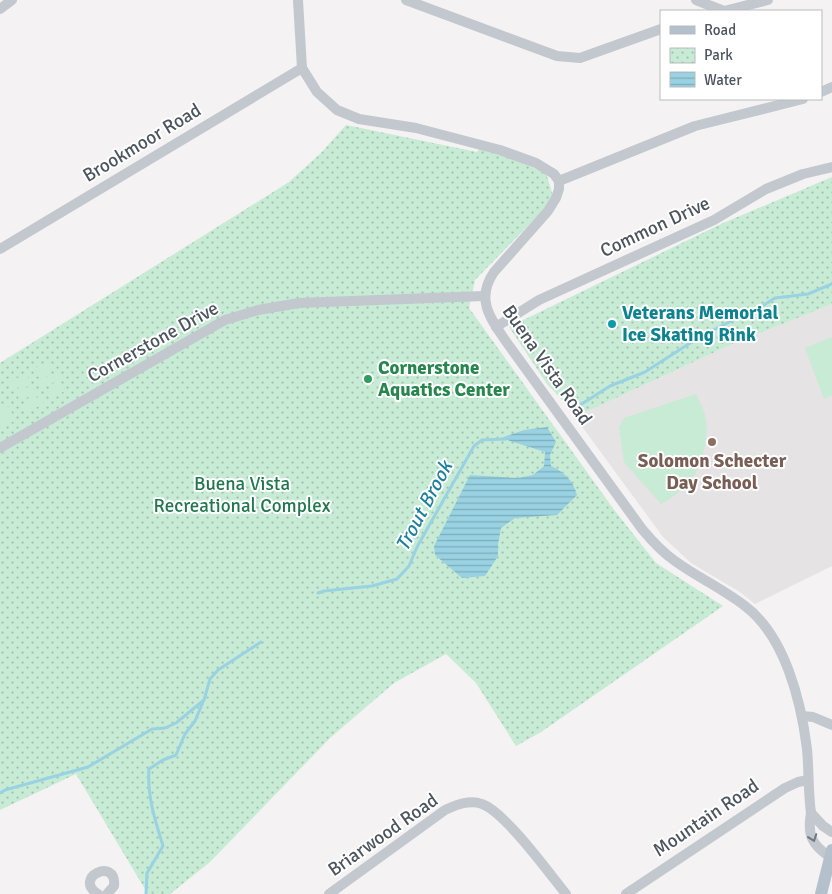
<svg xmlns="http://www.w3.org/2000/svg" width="832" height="894" viewBox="0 0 832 894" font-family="Signika,sans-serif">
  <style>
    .education { fill: #e5e3e3 }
    .park { fill: url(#park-dots) }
    .garden { fill: #c7ebd5 }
    .water { fill: url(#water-rules) }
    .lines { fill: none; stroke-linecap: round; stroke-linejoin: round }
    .stream { stroke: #99d2e2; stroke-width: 3 }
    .minor { stroke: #c2c8ce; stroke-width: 10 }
    .major { stroke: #b5c0cd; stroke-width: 12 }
    .oneway { stroke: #6f777f }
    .culture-dot { fill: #0f9aa8; stroke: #fff; stroke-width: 2 }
    .leisure-dot { fill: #2e9e5b; stroke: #fff; stroke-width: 2 }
    .education-dot { fill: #8d6e63; stroke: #fff; stroke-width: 2 }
    .labels { text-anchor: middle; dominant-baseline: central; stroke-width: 4; stroke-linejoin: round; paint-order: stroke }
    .street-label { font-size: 19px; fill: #4c545d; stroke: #fff }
    .culture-label { font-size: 19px; font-weight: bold; fill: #0d838f; stroke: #fff; text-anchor: start }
    .leisure-label { font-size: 19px; font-weight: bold; fill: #27864d; stroke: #fff; text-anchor: start }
    .education-label { font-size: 19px; font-weight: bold; fill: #785e54; stroke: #fff }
    .park-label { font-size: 19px; fill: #23774f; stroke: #fff }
    .water-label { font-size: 20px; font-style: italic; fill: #1e809d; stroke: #fff }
  </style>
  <defs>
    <pattern id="park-dots" width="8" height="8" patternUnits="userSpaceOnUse" patternTransform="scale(1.25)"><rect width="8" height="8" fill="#c7ebd5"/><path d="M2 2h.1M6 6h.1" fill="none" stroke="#a4c1b0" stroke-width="1.8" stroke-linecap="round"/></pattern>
    <pattern id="water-rules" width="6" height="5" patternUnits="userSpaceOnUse" patternTransform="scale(1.25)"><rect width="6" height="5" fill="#99d2e2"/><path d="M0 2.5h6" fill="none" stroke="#7fadba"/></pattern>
  </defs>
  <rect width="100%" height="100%" fill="#f4f2f2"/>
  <path class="education" d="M 832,304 L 832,566 L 755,604 L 740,592 L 691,563 L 663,537 L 575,417 L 730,345 Z"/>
  <g class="park">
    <path d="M 346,125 L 477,152 L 481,146 L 546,173 L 554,199 L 475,280 L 469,308 L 615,511 L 656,563 L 723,606 L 541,732 L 516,746 L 476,683 L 446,654 L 394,683 L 330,738 L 210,862 L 170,894 L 148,894 L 76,774 L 0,810 L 0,363 L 289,182 L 321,153 Z"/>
    <path d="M 832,177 L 832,304 L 730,345 L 575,417 L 565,403 L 547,384 L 509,327 L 721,224 Z"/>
  </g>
  <g class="garden">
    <path d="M 832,337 L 832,395 L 824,399 L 805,348 Z"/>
    <path d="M 49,360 L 53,368 L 37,377 L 32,370 Z"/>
    <path d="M 56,372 L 60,379 L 43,388 L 39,381 Z"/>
    <path d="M 26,373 L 30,381 L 14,390 L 10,382 Z"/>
    <path d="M 62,383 L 66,390 L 50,400 L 46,392 Z"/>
    <path d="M 33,384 L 37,392 L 21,401 L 16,394 Z"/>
    <path d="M 696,394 C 699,401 704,409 705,416 C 710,436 702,467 689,483 C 681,492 671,498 661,504 L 624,462 L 619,427 L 624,418 Z"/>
    <path d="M 40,396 L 44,403 L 27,413 L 23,405 Z"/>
    <path d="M 8,406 L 16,420 L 0,429 L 0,411 Z"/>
  </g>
  <path class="water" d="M 547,427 L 556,442 L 550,455 L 551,466 C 564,472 573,480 577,495 L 557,515 L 515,518 L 501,528 L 498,545 L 498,556 L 485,576 L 462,578 L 435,555 L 434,546 L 470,475 L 518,478 L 533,475 L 544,466 L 545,452 L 501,438 L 524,430 Z"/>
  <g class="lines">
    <g class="stream">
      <path d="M 577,407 L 610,386 L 645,372 L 698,338 L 737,318 L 750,314 L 775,298 L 808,294 L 832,284"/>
      <path d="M 318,593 L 324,591 L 372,586 L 397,579 L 409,566 L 417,547 L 474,446 L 482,440 L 506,439"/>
      <path d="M 0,793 L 5,790 L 88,767 L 152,729 L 165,728 L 176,723 L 204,700 L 210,679 L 218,670 L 261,642"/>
      <path d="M 146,894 L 147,873 L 163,846 C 155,820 147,796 149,769 L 163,760 L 176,755 L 185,734 L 195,721 L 203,702"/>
    </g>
    <g class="minor">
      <path d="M 298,0 L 302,68 L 317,92 L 337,110 L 359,119 L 416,128 L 500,150 L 536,163 L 554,174 L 559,181 L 559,189 L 556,198 L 548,211 L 494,272 C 476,298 489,317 505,340 L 642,529 C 652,541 662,552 675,561 C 697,577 723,589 745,606 C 785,636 801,701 807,749 C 809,770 808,791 811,813 C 807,835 812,845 830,857"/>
      <path d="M 406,0 L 557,56 L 580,58 L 661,29"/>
      <path d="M 696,0 L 724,11"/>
      <path d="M 0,9 L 12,0"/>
      <path d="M 724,11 L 768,0"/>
      <path d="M 821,92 L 832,87"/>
      <path d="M 559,181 L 695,126 L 803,99"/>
      <path d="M 0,249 L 302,68"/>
      <path d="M 496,327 L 539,300 L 714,220 L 766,189 L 803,174 L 832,167"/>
      <path d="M 0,448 L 225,320 L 258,310 L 299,303 L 484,296"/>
      <path d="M 802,716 L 813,717 L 832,725"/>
      <path d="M 811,813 L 823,826 L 832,832"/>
      <path d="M 98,894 C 72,878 117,856 114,886 L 107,894"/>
      <path d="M 329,894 L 445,810 C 456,805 470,799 482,804 C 505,812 549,873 566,894"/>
      <path d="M 626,894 L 785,788 L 798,782 L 808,780"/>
    </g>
    <path class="major" d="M 821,894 L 832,850"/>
  </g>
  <defs><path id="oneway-chevron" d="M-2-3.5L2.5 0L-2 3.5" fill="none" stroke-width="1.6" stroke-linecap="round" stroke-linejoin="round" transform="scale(1.25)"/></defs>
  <use class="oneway" href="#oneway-chevron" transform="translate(813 838) rotate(70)"/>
  <circle class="culture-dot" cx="612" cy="324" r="5"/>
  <circle class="leisure-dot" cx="368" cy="379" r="5"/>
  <circle class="education-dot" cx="712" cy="442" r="5"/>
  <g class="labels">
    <g class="street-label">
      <text transform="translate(142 143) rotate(-31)">Brookmoor Road</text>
      <text transform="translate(655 227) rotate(-25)">Common Drive</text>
      <text transform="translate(153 342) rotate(-29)">Cornerstone Drive</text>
      <text transform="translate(547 365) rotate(55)">Buena Vista Road</text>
      <text transform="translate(706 818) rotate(-34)">Mountain Road</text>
      <text transform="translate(383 835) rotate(-35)">Briarwood Road</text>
    </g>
    <g class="culture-label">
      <text x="622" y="313">Veterans Memorial<tspan x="622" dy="22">Ice Skating Rink</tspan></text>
    </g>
    <g class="leisure-label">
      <text x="378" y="368">Cornerstone<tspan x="378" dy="22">Aquatics Center</tspan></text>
    </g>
    <g class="education-label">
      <text x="712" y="461">Solomon Schecter<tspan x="712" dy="22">Day School</tspan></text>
    </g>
    <g class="park-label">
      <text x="242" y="484">Buena Vista<tspan x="242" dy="22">Recreational Complex</tspan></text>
    </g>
    <g class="water-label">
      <text transform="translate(424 506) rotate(-62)">Trout Brook</text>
    </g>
  </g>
  <rect x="660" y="10" width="162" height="90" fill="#ffffff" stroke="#b7bbbe"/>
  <rect x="670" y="26" width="25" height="8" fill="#b5c0cd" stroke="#b7bbbe"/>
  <text x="704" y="35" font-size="15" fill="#4c545d">Road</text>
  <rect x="670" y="48" width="25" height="15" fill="url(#park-dots)" stroke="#b7bbbe"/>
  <text x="704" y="60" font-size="15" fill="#4c545d">Park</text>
  <rect x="670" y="72" width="25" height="15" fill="url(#water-rules)" stroke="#b7bbbe"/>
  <text x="704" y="85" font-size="15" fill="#4c545d">Water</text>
</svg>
